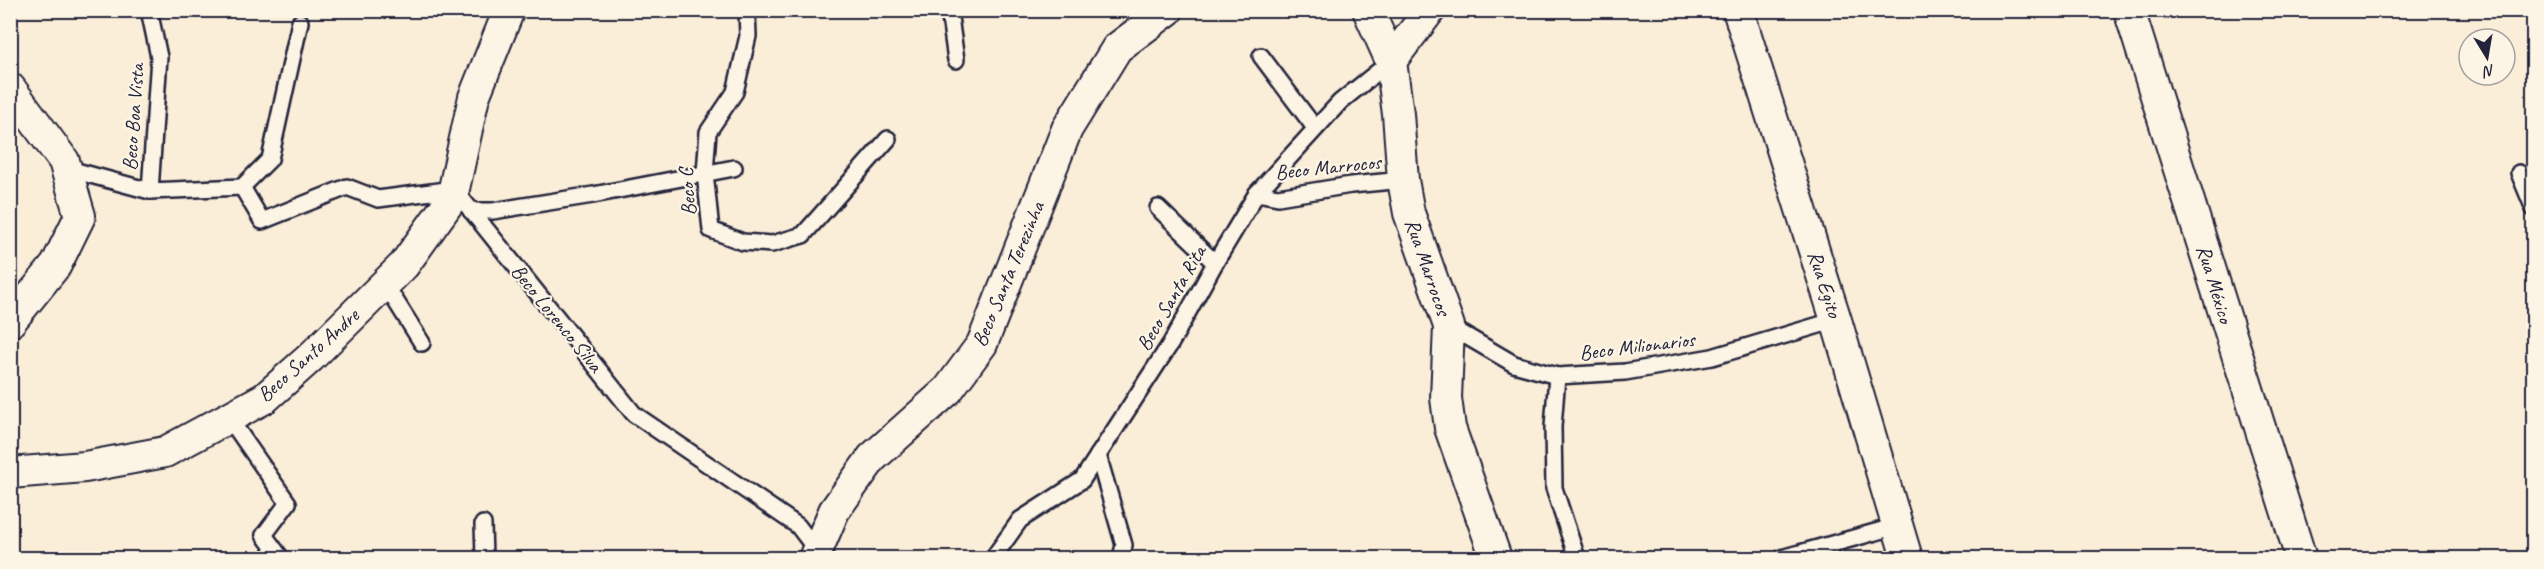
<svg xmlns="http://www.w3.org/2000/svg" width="2544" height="569" viewBox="0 0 2544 569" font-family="Caveat,sans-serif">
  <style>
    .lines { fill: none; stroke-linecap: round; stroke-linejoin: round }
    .service-casing { stroke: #22223b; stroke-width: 20 }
    .minor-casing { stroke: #22223b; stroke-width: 34 }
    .service { stroke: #fcf5e5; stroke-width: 15 }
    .minor { stroke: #fcf5e5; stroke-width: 30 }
    .labels { text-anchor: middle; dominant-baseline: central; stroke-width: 4.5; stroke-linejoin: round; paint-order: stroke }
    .street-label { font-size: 21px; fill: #22223b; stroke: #fcf5e5 }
  </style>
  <rect width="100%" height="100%" fill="#faeed8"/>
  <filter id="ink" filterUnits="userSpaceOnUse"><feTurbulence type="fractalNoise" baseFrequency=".0167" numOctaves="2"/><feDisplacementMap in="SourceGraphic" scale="12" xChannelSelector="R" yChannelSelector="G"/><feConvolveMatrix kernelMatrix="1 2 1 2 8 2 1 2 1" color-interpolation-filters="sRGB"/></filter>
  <g filter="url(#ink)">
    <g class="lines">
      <defs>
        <g id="service">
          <path d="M 149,10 L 159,57 L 150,191"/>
          <path d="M 747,10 L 748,36 L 735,92 L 708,132 L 705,173 L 711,230 L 743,242 L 772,244 L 803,235 L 888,139"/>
          <path d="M 949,10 L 956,60"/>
          <path d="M 1261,56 L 1315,128"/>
          <path d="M 65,168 L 150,191 L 242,187"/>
          <path d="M 2519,173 L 2534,209"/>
          <path d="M 242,187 L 262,221 L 347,187 L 378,199 L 454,189 L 634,414 L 798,526 L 817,551"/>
          <path d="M 242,187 L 270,159 L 300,22"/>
          <path d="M 1257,193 L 1278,197 L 1351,185 L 1403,180"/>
          <path d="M 1158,208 L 1215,263"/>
          <path d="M 471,211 L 493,211 L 593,195 L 734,168"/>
          <path d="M 385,284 L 422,343"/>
          <path d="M 1449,326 L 1514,364 L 1557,376 L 1625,372 L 1712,357 L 1836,320"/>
          <path d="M 1557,376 L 1553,427 L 1554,488 L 1577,558"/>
          <path d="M 229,418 L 288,503 L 264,535 L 281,558"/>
          <path d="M 1098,455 L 1124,545 L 1121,558"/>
          <path d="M 483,524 L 484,558"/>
          <path d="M 993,558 L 1020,520 L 1082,480 L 1171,343 L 1215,263 L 1257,193 L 1340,102 L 1391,61"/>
          <path d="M 1782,558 L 1897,526"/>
        </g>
        <g id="minor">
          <path d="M 1368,10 L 1391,61 L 1398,114 L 1403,180 L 1409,213 L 1449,326 L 1446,398 L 1450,428 L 1496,558"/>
          <path d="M 1738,10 L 1836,320 L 1907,558"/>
          <path d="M 2129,10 L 2301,558"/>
          <path d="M 1391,61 L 1430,10"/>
          <path d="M 10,88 L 64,161 L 80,216 L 56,265 L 10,322"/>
          <path d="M 10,473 L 85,467 L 165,452 L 265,398 L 311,357 L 404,265 L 452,198 L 474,97 L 509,10"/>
          <path d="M 814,558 L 834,511 L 872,458 L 948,390 L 982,344 L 1067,129 L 1117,48 L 1168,10"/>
        </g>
      </defs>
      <use href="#service" class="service-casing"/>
      <use href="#minor" class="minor-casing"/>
      <use href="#service" class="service"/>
      <use href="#minor" class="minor"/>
    </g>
  </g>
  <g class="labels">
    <g class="street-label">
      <text transform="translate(133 117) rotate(-86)">Beco Boa Vista</text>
      <text transform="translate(1328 167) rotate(-6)">Beco Marrocos</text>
      <text transform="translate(687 192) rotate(-94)">Beco C</text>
      <text transform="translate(1428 267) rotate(71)">Rua Marrocos</text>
      <text transform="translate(1008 274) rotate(-67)">Beco Santa Terezinha</text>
      <text transform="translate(1825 284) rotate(72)">Rua Egito</text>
      <text transform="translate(2215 284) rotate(73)">Rua México</text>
      <text transform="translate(1171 298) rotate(-60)">Beco Santa Rita</text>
      <text transform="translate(557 318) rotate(51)">Beco Lorenco Silva</text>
      <text transform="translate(1637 346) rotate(-7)">Beco Milionarios</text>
      <text transform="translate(308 355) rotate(-42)">Beco Santo Andre</text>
    </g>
  </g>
  <rect width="2544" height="569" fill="none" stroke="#fcf5e5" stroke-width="36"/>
  <rect x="18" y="18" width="2508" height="533" fill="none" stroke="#22223b" stroke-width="2" filter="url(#ink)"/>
  <g transform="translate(2487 57) rotate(169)"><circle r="28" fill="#fcf5e5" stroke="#a5a1a1" stroke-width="1.5"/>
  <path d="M0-4.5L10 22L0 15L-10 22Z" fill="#22223b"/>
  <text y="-9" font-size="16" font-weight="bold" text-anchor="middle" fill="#22223b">N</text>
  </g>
</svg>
